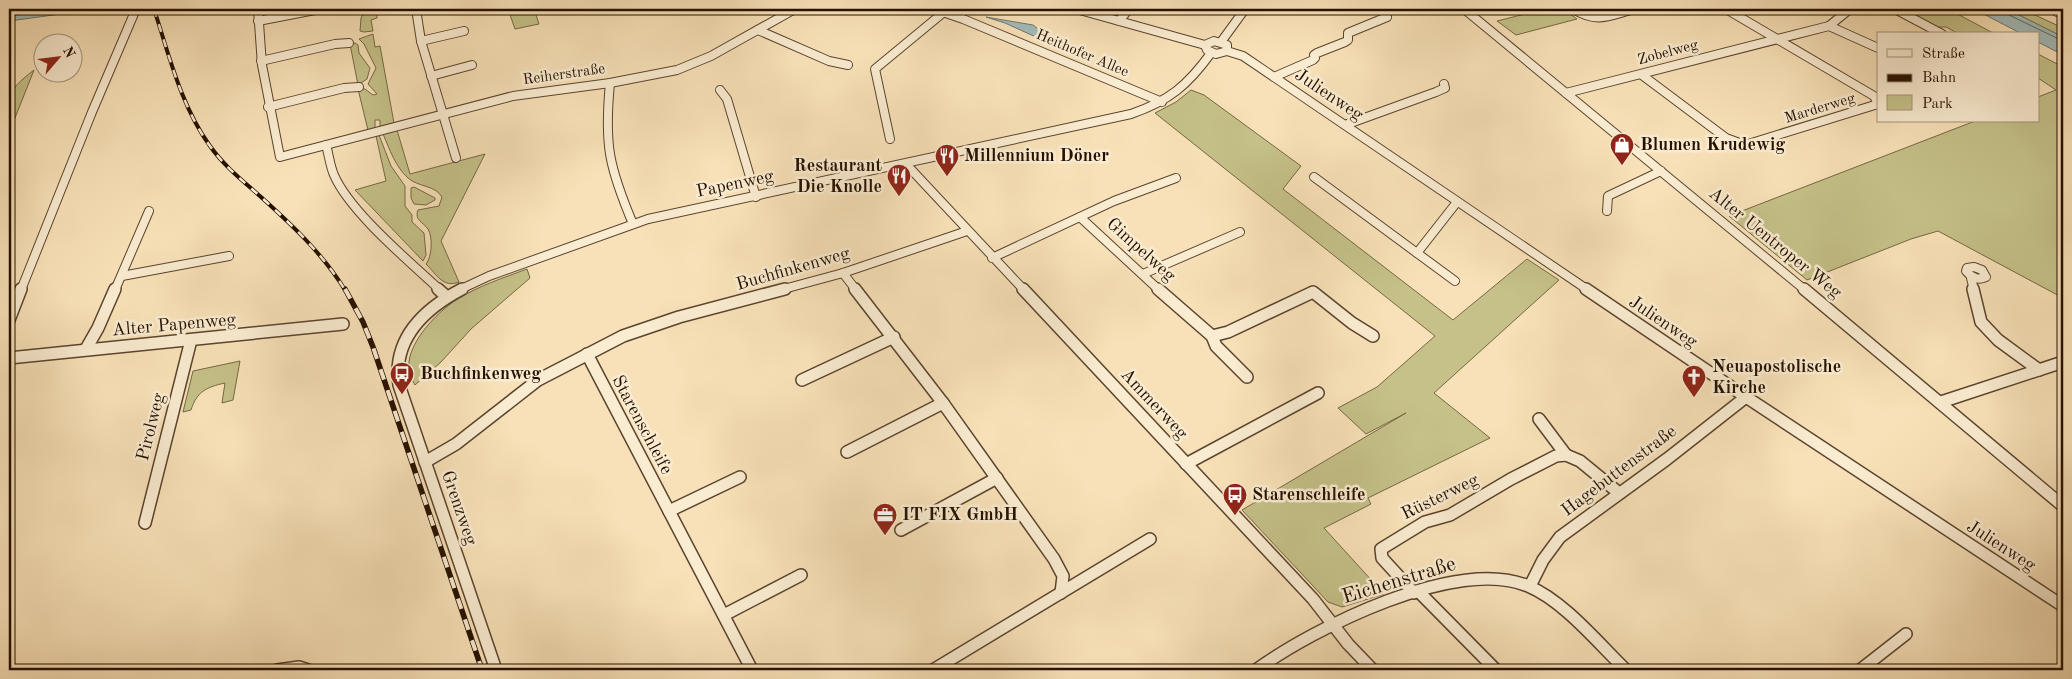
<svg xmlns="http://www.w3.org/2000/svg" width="2072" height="679" viewBox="0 0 2072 679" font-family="'Old Standard TT',serif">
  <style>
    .green { fill: #c5c189; stroke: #756844 }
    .water { fill: #a2bbb9; stroke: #70776f }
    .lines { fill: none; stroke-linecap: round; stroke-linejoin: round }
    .shore { stroke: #64665c; stroke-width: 1 }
    .minor-far1-casing { stroke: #5a442e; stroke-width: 10 }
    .minor-casing { stroke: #5a442e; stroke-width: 14 }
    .minor-far1 { stroke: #faecd1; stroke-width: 8 }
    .minor { stroke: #faecd1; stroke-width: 11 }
    .rail-far1-casing { stroke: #251000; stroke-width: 4 }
    .rail-casing { stroke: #251000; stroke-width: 5.5 }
    .rail-far1 { stroke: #faecd1; stroke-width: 2.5; stroke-dasharray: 8; stroke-linecap: butt }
    .rail { stroke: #faecd1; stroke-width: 4; stroke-dasharray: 11; stroke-linecap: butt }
    .labels { text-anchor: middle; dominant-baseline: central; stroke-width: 5; stroke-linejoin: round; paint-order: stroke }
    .far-street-label { font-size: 15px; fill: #251000; stroke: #faecd1 }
    .street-label { font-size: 18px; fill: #251000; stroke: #faecd1 }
    .poi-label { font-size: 18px; font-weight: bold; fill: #251000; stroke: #faecd1; text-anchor: start }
    .near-street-label { font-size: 21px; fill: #251000; stroke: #faecd1 }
  </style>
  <rect width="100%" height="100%" fill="#f8e1b8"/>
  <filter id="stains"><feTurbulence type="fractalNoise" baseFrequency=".004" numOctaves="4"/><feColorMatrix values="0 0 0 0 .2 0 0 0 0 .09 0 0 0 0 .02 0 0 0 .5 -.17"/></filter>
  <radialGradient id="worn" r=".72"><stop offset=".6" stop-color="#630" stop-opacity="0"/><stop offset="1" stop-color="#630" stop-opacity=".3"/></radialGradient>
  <g class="green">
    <path d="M 365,9 L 377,9 L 377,18 L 371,20 L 373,31 L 364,32 L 360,31 L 361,18 Z"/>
    <path d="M 508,9 L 534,9 L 539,24 L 515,29 Z"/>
    <path d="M 1545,9 L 1563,9 L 1577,19 L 1516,35 L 1497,21 Z"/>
    <path d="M 1899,9 L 1948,9 L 1995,34 L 1959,34 L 1946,27 L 1933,27 Z"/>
    <path d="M 2007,9 L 2022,9 L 2063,28 L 2063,37 Z"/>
    <path d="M 373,34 L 375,47 L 380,46 L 394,123 L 380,127 L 380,120 L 375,120 L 375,129 L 368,130 L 358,89 L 365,89 L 373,95 L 377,94 L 368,84 L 376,68 L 364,44 L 359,39 Z"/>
    <path d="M 355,43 L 358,45 L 359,53 L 370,68 L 367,79 L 358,85 L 350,44 Z"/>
    <path d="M 2038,54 L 2063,67 L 2063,298 L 1938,231 L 1911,239 L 1807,280 L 1729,216 L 1975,121 L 2038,121 L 2038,97 L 2056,90 L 2038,78 Z"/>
    <path d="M 34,70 L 9,133 C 9,96 3,94 34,70 Z"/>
    <path d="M 1191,90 L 1204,95 L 1301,166 L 1283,189 L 1453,320 L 1527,259 L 1559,280 L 1434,393 L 1490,438 L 1368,498 L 1371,504 L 1324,528 L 1384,594 L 1342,607 L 1328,602 L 1242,510 L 1406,413 L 1366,434 L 1338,408 L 1377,387 L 1435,336 L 1155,113 L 1176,102 Z"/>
    <path d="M 397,130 L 410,174 L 485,154 L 441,241 L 459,282 C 443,288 438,276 426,264 C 432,257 433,237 428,229 C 423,222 414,220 418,210 L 439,206 L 442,197 C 435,185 418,187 408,178 C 395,166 390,150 383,134 Z"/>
    <path d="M 379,135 L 391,166 L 405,186 L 405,206 L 412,215 L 412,222 L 424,233 L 426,255 L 423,261 L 355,190 L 386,181 L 376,136 Z"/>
    <path d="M 414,187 L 435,198 L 435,200 L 426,205 L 414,204 L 411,198 L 411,188 Z"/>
    <path d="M 527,269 L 530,278 L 471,329 L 441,362 L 415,385 C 413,381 409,376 409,371 C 405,345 436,313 456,300 C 478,286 503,278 527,269 Z"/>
    <path d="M 240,361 L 233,400 L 222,403 L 225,383 C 207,387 197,391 191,410 L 183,412 L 193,371 Z"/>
  </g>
  <g class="water">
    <path d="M 9,9 L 69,9 L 61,14 L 9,21 Z"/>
    <path d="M 1974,9 L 2007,9 L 2063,37 L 2063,55 L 2038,42 L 2038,34 L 2022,34 Z"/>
    <path d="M 986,17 L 1033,25 L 1055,42 L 1049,43 L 1005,23 Z"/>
  </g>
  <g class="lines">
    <g class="shore">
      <path d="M 2006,9 L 2009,15 L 2063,41"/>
      <path d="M 9,16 L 61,9"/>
    </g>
    <defs>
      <g id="minor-far1">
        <path d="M 258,9 L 262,65 L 280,157 L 513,96 L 610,83 L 677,70 L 711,56 L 795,9"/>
        <path d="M 416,9 L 421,41 L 456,158"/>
        <path d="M 934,9 L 963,19 L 1162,102"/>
        <path d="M 1076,9 L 1205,45"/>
        <path d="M 1464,9 L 1805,290"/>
        <path d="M 1573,9 C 1598,24 1608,16 1635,9"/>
        <path d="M 1895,9 L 1942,34"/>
        <path d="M 2057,12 L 2061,9"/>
        <path d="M 258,21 L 320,9"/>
        <path d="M 1119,21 L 1129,9"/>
        <path d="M 1829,26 L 1878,48"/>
        <path d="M 758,30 L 829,61 L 848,65"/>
        <path d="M 421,41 L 464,31"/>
        <path d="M 1214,41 L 1227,45 L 1227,51 L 1216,54 L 1207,50 L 1205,45 Z"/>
        <path d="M 1221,42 L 1245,9"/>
        <path d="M 1227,51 L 1243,56 L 1588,290"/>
        <path d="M 261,61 L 335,44 L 349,43"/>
        <path d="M 1642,75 L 1726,138 L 1745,145 L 1878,104 L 1874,96 L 1726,9"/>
        <path d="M 431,76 L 472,65"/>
        <path d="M 1274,77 L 1313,60 L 1315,58 L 1314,55 L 1317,53 L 1345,42 L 1348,40 L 1348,33 L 1387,17"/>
        <path d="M 610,83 C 604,145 609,167 633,224"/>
        <path d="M 720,90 L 727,99 L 756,197"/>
        <path d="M 1566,93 L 1829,26 L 1850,9"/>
        <path d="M 268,107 L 344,88 L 359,87"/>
        <path d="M 1345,125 L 1436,92 L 1445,88 L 1444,84"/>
        <path d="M 890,139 L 875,69 L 944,12"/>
        <path d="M 326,145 C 329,155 330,166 334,175 C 350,212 409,261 440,290"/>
        <path d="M 906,164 L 1024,290"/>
        <path d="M 1314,177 L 1417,253 L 1457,202"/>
        <path d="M 1607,211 L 1608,196 L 1661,171"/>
        <path d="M 1080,217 L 1159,290"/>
        <path d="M 1417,253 L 1455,281"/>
        <path d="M 992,258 L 1114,201 L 1176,178"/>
        <path d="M 1974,267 L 1982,270 L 1986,277 C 1978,281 1971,277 1966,271 L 1967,268 Z"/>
        <path d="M 843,273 L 856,290"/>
        <path d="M 1143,274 L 1240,232"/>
        <path d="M 122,276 L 229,256"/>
        <path d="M 1973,277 L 1971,278 L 1974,290"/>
        <path d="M 21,290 L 92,112 L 136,9"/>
        <path d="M 115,290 L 149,211"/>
        <path d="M 459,290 L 489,276 L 648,219 L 1131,114 C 1169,101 1188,85 1211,53"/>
        <path d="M 780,290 L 843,273 L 967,231"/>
      </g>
      <g id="minor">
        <path d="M 438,289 L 447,297"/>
        <path d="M 462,289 C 424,309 392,339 399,385 L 496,670"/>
        <path d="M 855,289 L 943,403 L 1054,559 L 1063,576 L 1061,593"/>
        <path d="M 1023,289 L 1313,599 L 1348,644 L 1373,670"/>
        <path d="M 1158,289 L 1212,336 L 1216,346 L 1247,377"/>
        <path d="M 1586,289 L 1746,397 L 2063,606"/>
        <path d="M 1804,289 L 2063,506"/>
        <path d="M 1973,289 L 1981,322 L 1998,340 L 2039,370"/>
        <path d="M 9,320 L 21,289"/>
        <path d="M 1212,336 L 1228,332 L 1313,292 L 1352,323 L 1373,336"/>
        <path d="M 86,349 L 98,328 L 115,289"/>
        <path d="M 587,354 L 752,670"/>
        <path d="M 9,358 L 343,324"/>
        <path d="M 802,380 L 894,337"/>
        <path d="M 1941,402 L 2063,362"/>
        <path d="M 1539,419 L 1566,455"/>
        <path d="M 847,452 L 943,403"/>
        <path d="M 425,462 L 456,444 L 538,380 L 623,336 L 679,317 L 785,289"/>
        <path d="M 1186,464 L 1318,393"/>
        <path d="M 669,511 L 740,477"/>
        <path d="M 145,523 L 191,340"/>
        <path d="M 901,530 L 997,478"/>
        <path d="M 1530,586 L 1543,560 L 1560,537 L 1667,459 L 1746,397"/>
        <path d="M 1419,592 L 1496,670"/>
        <path d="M 1414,593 L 1382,558 L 1381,549 L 1425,522 L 1450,515 L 1511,479 L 1556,456 L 1566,455 L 1580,461 L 1619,493"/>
        <path d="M 724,615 L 801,575"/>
        <path d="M 277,670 L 299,667 L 308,670"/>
        <path d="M 933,670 L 1150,539"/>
        <path d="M 1256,670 C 1314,628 1457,556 1528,586 C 1564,601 1598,643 1626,670"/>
        <path d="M 1860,670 L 1906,634"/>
      </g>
    </defs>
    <use href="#minor-far1" class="minor-far1-casing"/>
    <use href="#minor" class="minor-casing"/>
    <use href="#minor-far1" class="minor-far1"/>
    <use href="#minor" class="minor"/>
    <defs>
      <path id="rail-far1" d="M 154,9 C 169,55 181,106 210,146 C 224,166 243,181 261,197 C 292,225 323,254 345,290"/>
      <path id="rail" d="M 345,289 L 363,322 L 373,347 L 482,670"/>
    </defs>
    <use href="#rail-far1" class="rail-far1-casing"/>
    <use href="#rail" class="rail-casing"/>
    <use href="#rail-far1" class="rail-far1"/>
    <use href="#rail" class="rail"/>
  </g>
  <defs>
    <symbol id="shop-pin" viewBox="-11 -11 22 30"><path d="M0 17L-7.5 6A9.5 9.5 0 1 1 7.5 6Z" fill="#8f2418" stroke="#faecd1"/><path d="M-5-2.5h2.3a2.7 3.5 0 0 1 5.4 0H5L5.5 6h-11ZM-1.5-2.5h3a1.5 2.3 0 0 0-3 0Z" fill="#fff"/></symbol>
    <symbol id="restaurant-pin" viewBox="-11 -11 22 30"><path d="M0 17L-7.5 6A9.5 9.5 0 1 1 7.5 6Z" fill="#8f2418" stroke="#faecd1"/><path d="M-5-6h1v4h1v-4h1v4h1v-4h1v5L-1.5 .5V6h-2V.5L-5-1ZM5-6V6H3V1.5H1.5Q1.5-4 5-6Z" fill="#fff"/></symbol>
    <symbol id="bus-pin" viewBox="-11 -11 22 30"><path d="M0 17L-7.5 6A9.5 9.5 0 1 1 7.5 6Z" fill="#8f2418" stroke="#faecd1"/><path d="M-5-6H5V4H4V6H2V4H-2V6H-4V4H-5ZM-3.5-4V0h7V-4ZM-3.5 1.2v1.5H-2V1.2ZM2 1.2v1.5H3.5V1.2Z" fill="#fff"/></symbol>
    <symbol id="church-pin" viewBox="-11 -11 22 30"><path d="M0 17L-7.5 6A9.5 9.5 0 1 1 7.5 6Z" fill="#8f2418" stroke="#faecd1"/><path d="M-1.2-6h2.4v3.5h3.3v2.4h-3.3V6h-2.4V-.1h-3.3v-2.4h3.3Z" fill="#fff"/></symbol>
    <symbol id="office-pin" viewBox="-11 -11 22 30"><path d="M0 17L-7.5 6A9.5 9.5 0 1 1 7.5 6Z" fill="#8f2418" stroke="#faecd1"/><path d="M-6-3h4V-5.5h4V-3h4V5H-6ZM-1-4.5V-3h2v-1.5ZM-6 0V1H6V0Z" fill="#fff"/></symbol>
  </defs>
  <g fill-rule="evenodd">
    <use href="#shop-pin" x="1608" y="131" width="28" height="38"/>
    <use href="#restaurant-pin" x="933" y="142" width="28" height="38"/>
    <use href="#restaurant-pin" x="885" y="162" width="28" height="38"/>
    <use href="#bus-pin" x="388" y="360" width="28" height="38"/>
    <use href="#church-pin" x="1680" y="363" width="28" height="38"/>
    <use href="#bus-pin" x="1221" y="481" width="28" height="38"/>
    <use href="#office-pin" x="871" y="501" width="28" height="38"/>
  </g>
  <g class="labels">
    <g class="far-street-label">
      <text transform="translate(1668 53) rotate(-15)">Zobelweg</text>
      <text transform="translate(1082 54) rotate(23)">Heithofer Allee</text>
      <text transform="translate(564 75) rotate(-8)">Reiherstraße</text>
      <text transform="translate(1820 109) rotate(-17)">Marderweg</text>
    </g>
    <g class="street-label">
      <text transform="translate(1329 95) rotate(34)">Julienweg</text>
      <text transform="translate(735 184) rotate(-12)">Papenweg</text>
      <text transform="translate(1775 243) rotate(39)">Alter Uentroper Weg</text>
      <text transform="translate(1141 250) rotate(42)">Gimpelweg</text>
      <text transform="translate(793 269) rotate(-16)">Buchfinkenweg</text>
      <text transform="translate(1663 322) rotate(34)">Julienweg</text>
      <text transform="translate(174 325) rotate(-5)">Alter Papenweg</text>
      <text transform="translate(1154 404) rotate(47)">Ammerweg</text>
      <text transform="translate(642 425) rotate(62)">Starenschleife</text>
      <text transform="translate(151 427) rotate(-76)">Pirolweg</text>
      <text transform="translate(1619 471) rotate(-37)">Hagebuttenstraße</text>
      <text transform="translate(1440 497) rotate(-26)">Rüsterweg</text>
      <text transform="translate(459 508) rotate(71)">Grenzweg</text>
      <text transform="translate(2001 546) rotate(33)">Julienweg</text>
    </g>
    <g class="poi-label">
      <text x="1640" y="145">Blumen Krudewig</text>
      <text x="964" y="156">Millennium Döner</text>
      <text x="882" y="166" text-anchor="end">Restaurant<tspan x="882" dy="21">Die Knolle</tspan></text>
      <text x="1712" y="367">Neuapostolische<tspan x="1712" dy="21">Kirche</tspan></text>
      <text x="420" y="374">Buchfinkenweg</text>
      <text x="1252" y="495">Starenschleife</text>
      <text x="902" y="515">IT FIX GmbH</text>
    </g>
    <g class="near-street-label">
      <text transform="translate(1399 581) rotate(-17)">Eichenstraße</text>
    </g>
  </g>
  <rect width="2072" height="679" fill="none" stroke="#f8e1b8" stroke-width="30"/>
  <rect x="10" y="10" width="2052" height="659" fill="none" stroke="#251000" stroke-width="2.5"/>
  <rect x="15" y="15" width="2042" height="649" fill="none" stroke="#251000"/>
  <rect x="1877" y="32" width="162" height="90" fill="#faecd1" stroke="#a5947d"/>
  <rect x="1887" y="49" width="25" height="8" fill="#faecd1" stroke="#a5947d"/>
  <text x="1922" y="58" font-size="15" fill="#251000">Straße</text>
  <rect x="1887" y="74" width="25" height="8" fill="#251000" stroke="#a5947d"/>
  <text x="1922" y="82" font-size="15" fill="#251000">Bahn</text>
  <rect x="1887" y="95" width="25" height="15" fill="#c5c189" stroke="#a5947d"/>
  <text x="1922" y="108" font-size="15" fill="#251000">Park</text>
  <g transform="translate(58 58) rotate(62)"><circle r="24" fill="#faecd1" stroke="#a5947d"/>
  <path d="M0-4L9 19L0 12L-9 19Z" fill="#8f2418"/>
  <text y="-8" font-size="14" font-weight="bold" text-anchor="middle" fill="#251000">N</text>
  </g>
  <rect width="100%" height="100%" filter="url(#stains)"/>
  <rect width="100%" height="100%" fill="url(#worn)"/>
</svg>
